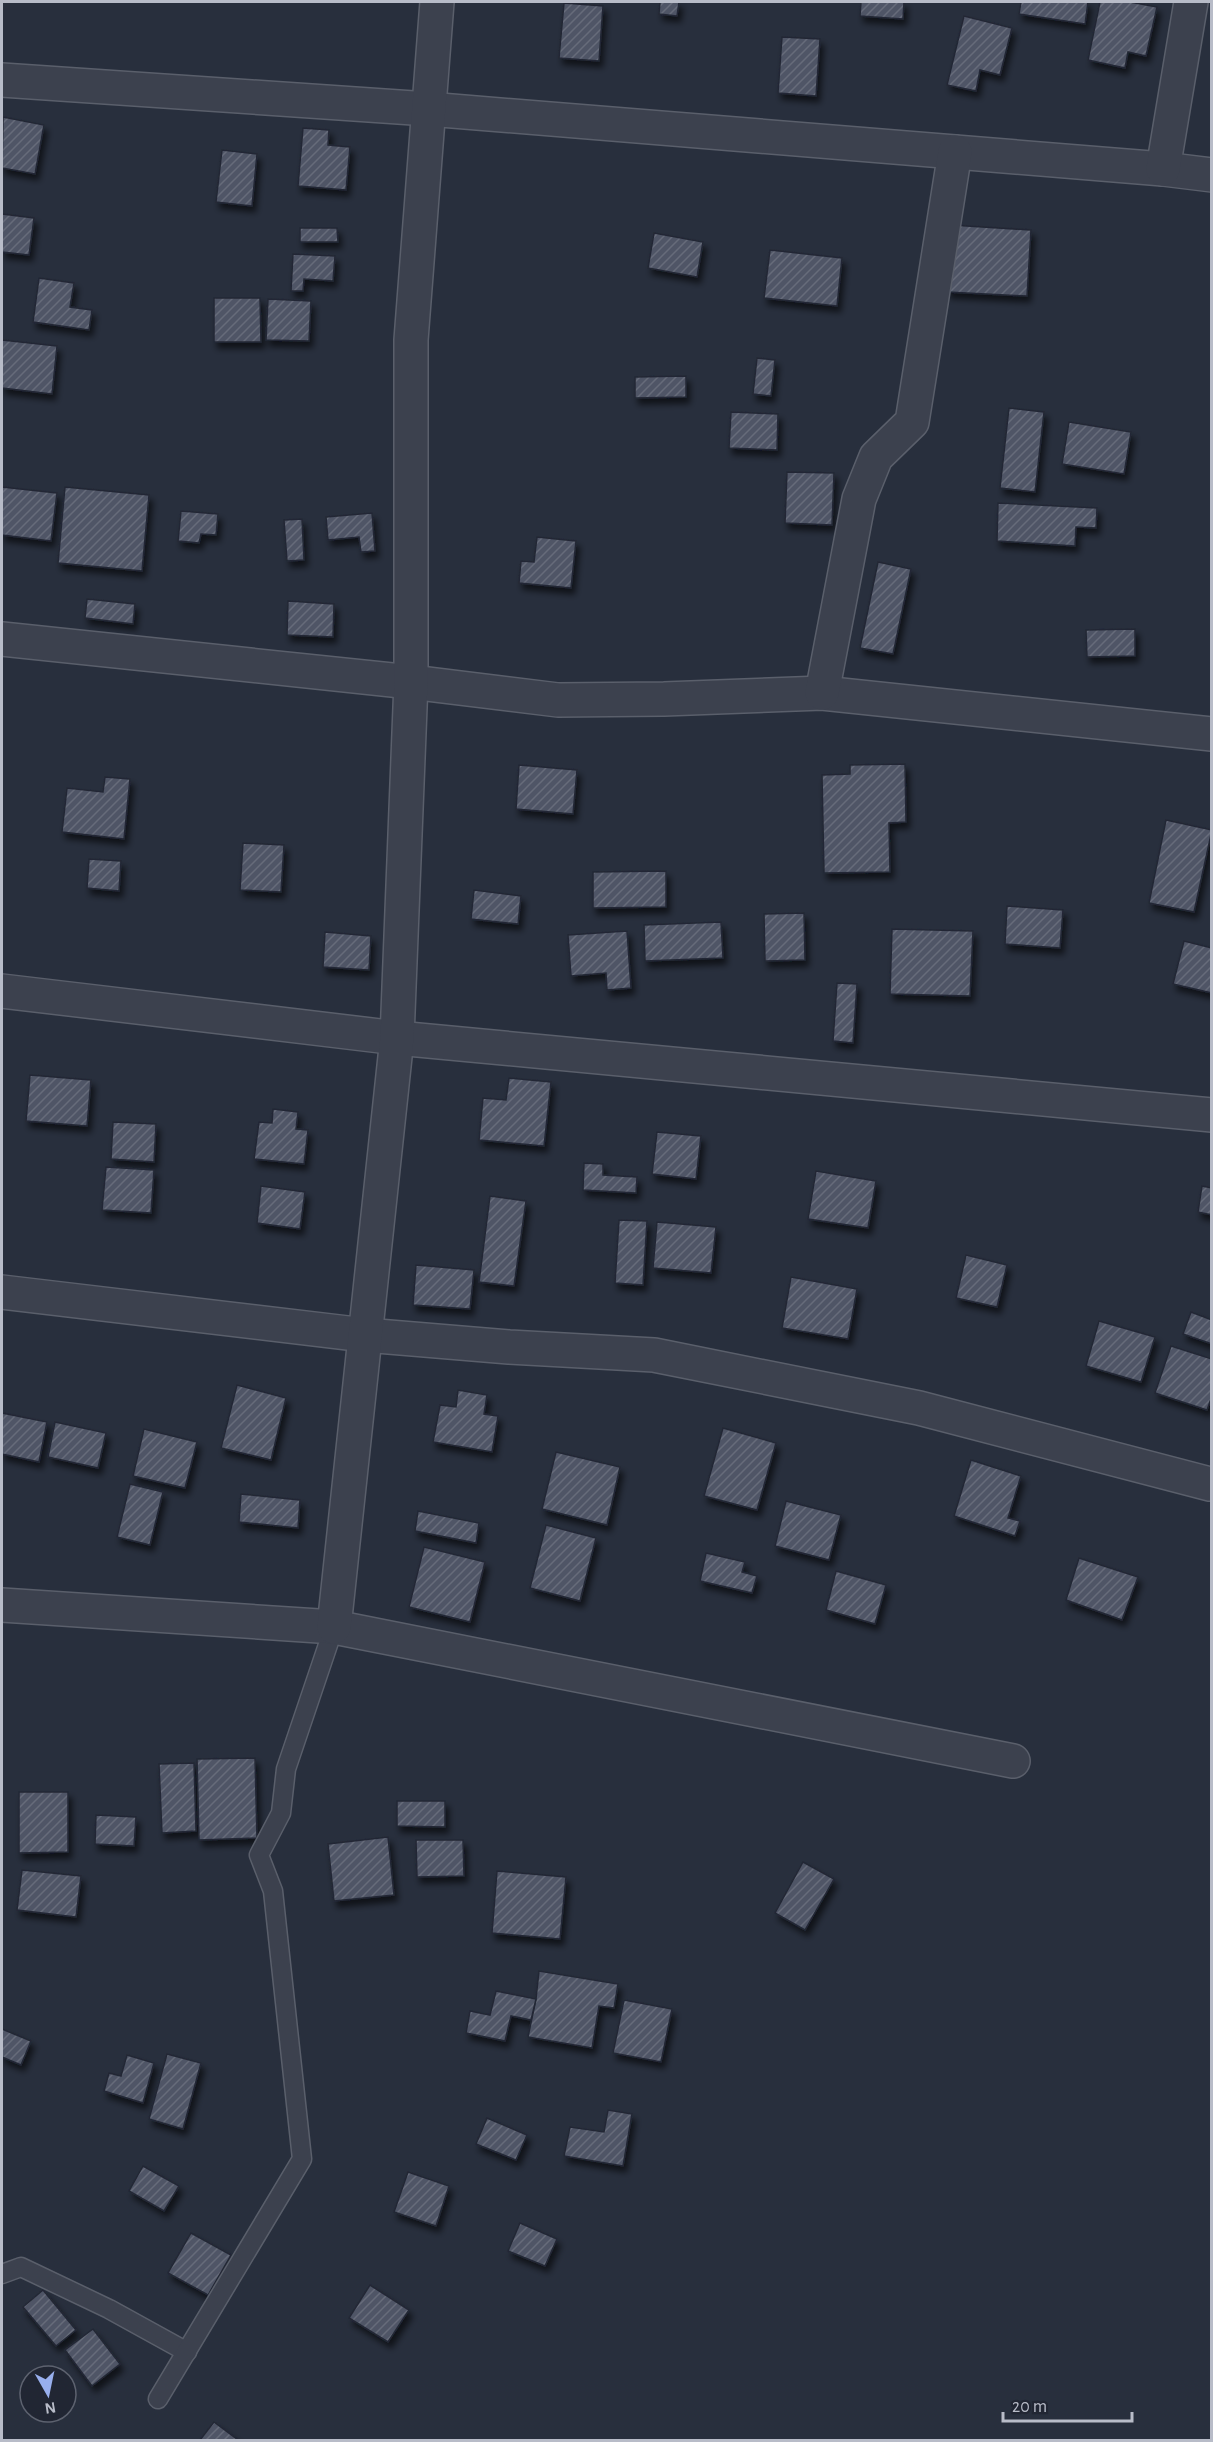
<svg xmlns="http://www.w3.org/2000/svg" width="1213" height="2442" viewBox="0 0 1213 2442" font-family="'Alegreya Sans',sans-serif">
  <style>
    .building { fill: url(#building-hatch); stroke: #232835; stroke-width: 1.5; filter: url(#shadow) }
    .lines { fill: none; stroke-linecap: round; stroke-linejoin: round }
    .service-casing { stroke: #5a5f6b; stroke-width: 21 }
    .minor-casing { stroke: #5a5f6b; stroke-width: 36 }
    .service { stroke: #3c414e; stroke-width: 18 }
    .minor { stroke: #3c414e; stroke-width: 33 }
  </style>
  <defs>
    <pattern id="building-hatch" width="6" height="6" patternUnits="userSpaceOnUse" patternTransform="scale(1.5)"><rect width="6" height="6" fill="#4f5566"/><path d="M-1 1l2-2M0 6l6-6M5 7l2-2" fill="none" stroke="#666c7a"/></pattern>
    <filter id="shadow"><feDropShadow dx="3.5" dy="6" stdDeviation="3" flood-color="#0009"/></filter>
  </defs>
  <rect width="100%" height="100%" fill="#282f3d"/>
  <g class="building">
    <path d="M 660,2 L 679,2 L 677,16 L 659,14 Z"/>
    <path d="M 861,2 L 904,2 L 903,19 L 860,16 Z"/>
    <path d="M 1021,2 L 1088,2 L 1085,24 L 1019,14 Z"/>
    <path d="M 1100,2 L 1130,2 L 1157,7 L 1146,56 L 1128,52 L 1125,68 L 1088,60 Z"/>
    <path d="M 564,3 L 603,6 L 599,61 L 559,58 Z"/>
    <path d="M 964,16 L 1012,28 L 1000,75 L 980,70 L 976,91 L 947,85 Z"/>
    <path d="M 782,37 L 820,39 L 816,96 L 778,93 Z"/>
    <path d="M 3,117 L 44,125 L 35,174 L 2,168 Z"/>
    <path d="M 303,128 L 329,130 L 328,145 L 350,147 L 346,190 L 298,186 Z"/>
    <path d="M 222,150 L 257,154 L 252,206 L 216,202 Z"/>
    <path d="M 2,214 L 34,218 L 29,255 L 2,252 Z"/>
    <path d="M 951,225 L 1031,230 L 1027,296 L 947,292 Z"/>
    <path d="M 300,228 L 337,228 L 338,242 L 300,242 Z"/>
    <path d="M 654,233 L 703,242 L 697,277 L 648,268 Z"/>
    <path d="M 770,250 L 842,258 L 837,306 L 764,298 Z"/>
    <path d="M 293,254 L 335,256 L 333,281 L 304,279 L 303,291 L 291,291 Z"/>
    <path d="M 39,278 L 74,283 L 70,307 L 92,310 L 89,330 L 33,322 Z"/>
    <path d="M 214,298 L 260,298 L 261,342 L 214,342 Z"/>
    <path d="M 268,299 L 311,301 L 309,341 L 266,340 Z"/>
    <path d="M 2,340 L 57,346 L 52,394 L 2,388 Z"/>
    <path d="M 757,358 L 775,360 L 771,396 L 753,394 Z"/>
    <path d="M 686,376 L 686,397 L 635,398 L 635,377 Z"/>
    <path d="M 1009,408 L 1044,412 L 1035,492 L 1000,488 Z"/>
    <path d="M 731,412 L 778,414 L 777,450 L 729,448 Z"/>
    <path d="M 1069,422 L 1131,432 L 1124,474 L 1062,464 Z"/>
    <path d="M 787,472 L 834,473 L 832,525 L 785,523 Z"/>
    <path d="M 2,487 L 57,493 L 51,541 L 2,535 Z"/>
    <path d="M 65,487 L 149,495 L 142,571 L 58,563 Z"/>
    <path d="M 998,503 L 1097,508 L 1096,528 L 1076,527 L 1075,546 L 997,541 Z"/>
    <path d="M 181,511 L 218,514 L 216,535 L 201,534 L 199,543 L 178,541 Z"/>
    <path d="M 372,513 L 375,551 L 361,552 L 359,537 L 328,540 L 326,517 Z"/>
    <path d="M 302,519 L 304,560 L 287,561 L 284,520 Z"/>
    <path d="M 537,537 L 576,541 L 571,588 L 519,583 L 521,561 L 534,562 Z"/>
    <path d="M 878,562 L 911,569 L 893,654 L 860,648 Z"/>
    <path d="M 87,599 L 135,604 L 133,624 L 85,618 Z"/>
    <path d="M 288,601 L 334,604 L 333,637 L 287,635 Z"/>
    <path d="M 1135,629 L 1135,656 L 1087,657 L 1086,630 Z"/>
    <path d="M 905,764 L 906,822 L 889,823 L 890,872 L 824,873 L 822,775 L 850,774 L 850,765 Z"/>
    <path d="M 519,765 L 577,770 L 573,814 L 516,809 Z"/>
    <path d="M 105,777 L 130,779 L 124,839 L 62,832 L 67,788 L 103,792 Z"/>
    <path d="M 1166,820 L 1212,830 L 1194,912 L 1149,903 Z"/>
    <path d="M 243,843 L 284,845 L 281,892 L 240,890 Z"/>
    <path d="M 89,859 L 121,861 L 119,891 L 87,888 Z"/>
    <path d="M 666,871 L 666,907 L 593,908 L 593,872 Z"/>
    <path d="M 474,890 L 521,896 L 518,924 L 471,919 Z"/>
    <path d="M 1007,906 L 1063,910 L 1060,948 L 1005,944 Z"/>
    <path d="M 804,913 L 805,960 L 765,961 L 764,914 Z"/>
    <path d="M 721,922 L 723,958 L 645,961 L 644,925 Z"/>
    <path d="M 892,929 L 973,931 L 970,996 L 890,994 Z"/>
    <path d="M 627,931 L 631,988 L 607,990 L 606,973 L 571,976 L 568,935 Z"/>
    <path d="M 325,932 L 371,936 L 369,970 L 323,967 Z"/>
    <path d="M 1184,941 L 1212,948 L 1212,993 L 1173,984 Z"/>
    <path d="M 837,983 L 857,984 L 853,1043 L 833,1041 Z"/>
    <path d="M 30,1075 L 91,1080 L 87,1126 L 26,1121 Z"/>
    <path d="M 509,1078 L 551,1082 L 544,1146 L 479,1140 L 483,1098 L 506,1100 Z"/>
    <path d="M 273,1109 L 298,1112 L 296,1129 L 308,1130 L 304,1164 L 254,1159 L 259,1122 L 272,1123 Z"/>
    <path d="M 113,1122 L 156,1124 L 154,1162 L 111,1159 Z"/>
    <path d="M 657,1132 L 701,1136 L 696,1179 L 652,1174 Z"/>
    <path d="M 584,1163 L 603,1164 L 603,1175 L 637,1177 L 636,1193 L 583,1190 Z"/>
    <path d="M 106,1167 L 154,1170 L 151,1213 L 102,1210 Z"/>
    <path d="M 816,1171 L 876,1181 L 868,1228 L 808,1219 Z"/>
    <path d="M 261,1186 L 305,1192 L 300,1229 L 257,1223 Z"/>
    <path d="M 1202,1186 L 1212,1188 L 1212,1215 L 1198,1212 Z"/>
    <path d="M 490,1196 L 526,1201 L 514,1286 L 479,1282 Z"/>
    <path d="M 619,1220 L 647,1221 L 643,1285 L 615,1283 Z"/>
    <path d="M 657,1222 L 716,1227 L 711,1273 L 653,1268 Z"/>
    <path d="M 966,1255 L 1007,1265 L 997,1307 L 956,1298 Z"/>
    <path d="M 416,1265 L 474,1270 L 470,1309 L 413,1305 Z"/>
    <path d="M 791,1277 L 857,1289 L 848,1339 L 782,1328 Z"/>
    <path d="M 1191,1312 L 1212,1320 L 1212,1344 L 1183,1334 Z"/>
    <path d="M 1099,1321 L 1155,1337 L 1141,1382 L 1086,1366 Z"/>
    <path d="M 1171,1346 L 1212,1359 L 1212,1396 L 1207,1410 L 1155,1393 Z"/>
    <path d="M 237,1385 L 286,1398 L 271,1460 L 221,1448 Z"/>
    <path d="M 458,1390 L 487,1395 L 484,1414 L 498,1416 L 492,1452 L 433,1442 L 440,1405 L 456,1407 Z"/>
    <path d="M 2,1413 L 47,1422 L 39,1462 L 2,1454 Z"/>
    <path d="M 55,1422 L 106,1433 L 98,1468 L 48,1457 Z"/>
    <path d="M 723,1428 L 776,1443 L 757,1510 L 704,1496 Z"/>
    <path d="M 144,1429 L 197,1442 L 185,1488 L 133,1476 Z"/>
    <path d="M 556,1452 L 620,1467 L 607,1525 L 542,1509 Z"/>
    <path d="M 971,1460 L 1021,1476 L 1008,1518 L 1020,1521 L 1015,1536 L 954,1516 Z"/>
    <path d="M 130,1484 L 163,1492 L 150,1545 L 117,1537 Z"/>
    <path d="M 241,1494 L 300,1500 L 298,1528 L 239,1522 Z"/>
    <path d="M 786,1501 L 841,1515 L 829,1560 L 775,1546 Z"/>
    <path d="M 418,1511 L 479,1523 L 476,1543 L 415,1531 Z"/>
    <path d="M 546,1525 L 596,1538 L 580,1601 L 530,1588 Z"/>
    <path d="M 424,1547 L 485,1562 L 470,1622 L 409,1607 Z"/>
    <path d="M 706,1553 L 745,1562 L 742,1572 L 757,1576 L 752,1593 L 700,1581 Z"/>
    <path d="M 1079,1558 L 1138,1577 L 1122,1620 L 1066,1600 Z"/>
    <path d="M 836,1571 L 886,1585 L 875,1624 L 826,1610 Z"/>
    <path d="M 255,1758 L 257,1838 L 199,1840 L 197,1759 Z"/>
    <path d="M 194,1763 L 196,1831 L 162,1833 L 159,1764 Z"/>
    <path d="M 19,1792 L 68,1792 L 68,1852 L 19,1853 Z"/>
    <path d="M 397,1801 L 445,1801 L 445,1827 L 397,1826 Z"/>
    <path d="M 96,1815 L 136,1817 L 134,1846 L 95,1844 Z"/>
    <path d="M 388,1837 L 394,1895 L 334,1901 L 328,1844 Z"/>
    <path d="M 416,1840 L 463,1840 L 464,1876 L 417,1877 Z"/>
    <path d="M 803,1862 L 834,1879 L 805,1930 L 775,1913 Z"/>
    <path d="M 22,1870 L 81,1876 L 76,1917 L 17,1910 Z"/>
    <path d="M 497,1871 L 566,1877 L 560,1939 L 492,1933 Z"/>
    <path d="M 539,1971 L 618,1984 L 614,2008 L 599,2006 L 592,2048 L 528,2037 L 536,1999 Z"/>
    <path d="M 496,1991 L 536,1999 L 531,2020 L 511,2016 L 505,2041 L 466,2033 L 470,2011 L 490,2015 Z"/>
    <path d="M 624,2000 L 672,2009 L 661,2062 L 613,2053 Z"/>
    <path d="M 2,2029 L 31,2041 L 21,2065 L 2,2057 Z"/>
    <path d="M 167,2054 L 201,2063 L 183,2129 L 149,2119 Z"/>
    <path d="M 127,2055 L 154,2063 L 143,2103 L 104,2091 L 109,2073 L 121,2076 Z"/>
    <path d="M 608,2110 L 632,2114 L 623,2166 L 564,2156 L 570,2127 L 604,2132 Z"/>
    <path d="M 487,2118 L 527,2135 L 516,2160 L 476,2144 Z"/>
    <path d="M 143,2166 L 179,2186 L 164,2211 L 129,2191 Z"/>
    <path d="M 408,2172 L 449,2186 L 436,2226 L 394,2212 Z"/>
    <path d="M 520,2223 L 557,2239 L 545,2266 L 508,2251 Z"/>
    <path d="M 191,2233 L 231,2255 L 208,2295 L 168,2273 Z"/>
    <path d="M 370,2285 L 409,2310 L 388,2342 L 349,2318 Z"/>
    <path d="M 43,2290 L 76,2330 L 56,2346 L 23,2307 Z"/>
    <path d="M 93,2329 L 120,2364 L 92,2386 L 65,2350 Z"/>
    <path d="M 214,2422 L 238,2440 L 200,2440 Z"/>
  </g>
  <g class="lines">
    <defs>
      <g id="service">
        <path d="M 2,2274 L 21,2267 L 109,2309 L 187,2352"/>
        <path d="M 158,2399 L 302,2159 L 273,1891 L 259,1855 L 281,1813 L 286,1769 L 334,1627"/>
      </g>
      <g id="minor">
        <path d="M 2,80 L 428,109 L 1163,169 L 1212,175"/>
        <path d="M 1163,169 L 1191,2"/>
        <path d="M 2,639 L 411,682 L 558,700 L 664,699 L 822,693 L 1212,734"/>
        <path d="M 822,693 L 859,499 L 876,457 L 912,422 L 955,152"/>
        <path d="M 2,991 L 397,1038 L 1212,1115"/>
        <path d="M 2,1292 L 365,1335 L 509,1347 L 654,1355 L 919,1408 L 1210,1484"/>
        <path d="M 2,1605 L 334,1627 L 1013,1761"/>
        <path d="M 334,1627 L 397,1038 L 411,682 L 411,340 L 437,2"/>
      </g>
    </defs>
    <use href="#service" class="service-casing"/>
    <use href="#minor" class="minor-casing"/>
    <use href="#service" class="service"/>
    <use href="#minor" class="minor"/>
  </g>
  <rect width="1213" height="2442" fill="none" stroke="#b8bcc8" stroke-width="6"/>
  <g transform="translate(48 2394) rotate(171)"><circle r="28" fill="#212633" stroke="#5d626f" stroke-width="1.5"/>
  <path d="M0-4.5L10 22L0 15L-10 22Z" fill="#98afed"/>
  <text y="-9" font-size="16" font-weight="bold" text-anchor="middle" fill="#b8bcc8">N</text>
  </g>
  <path d="M1003 2412v9h129v-9" fill="none" stroke="#b8bcc8" stroke-width="3"/>
  <text x="1012" y="2412" font-size="18" fill="#b8bcc8" stroke="#212633" stroke-width="4.5" paint-order="stroke">20 m</text>
</svg>
